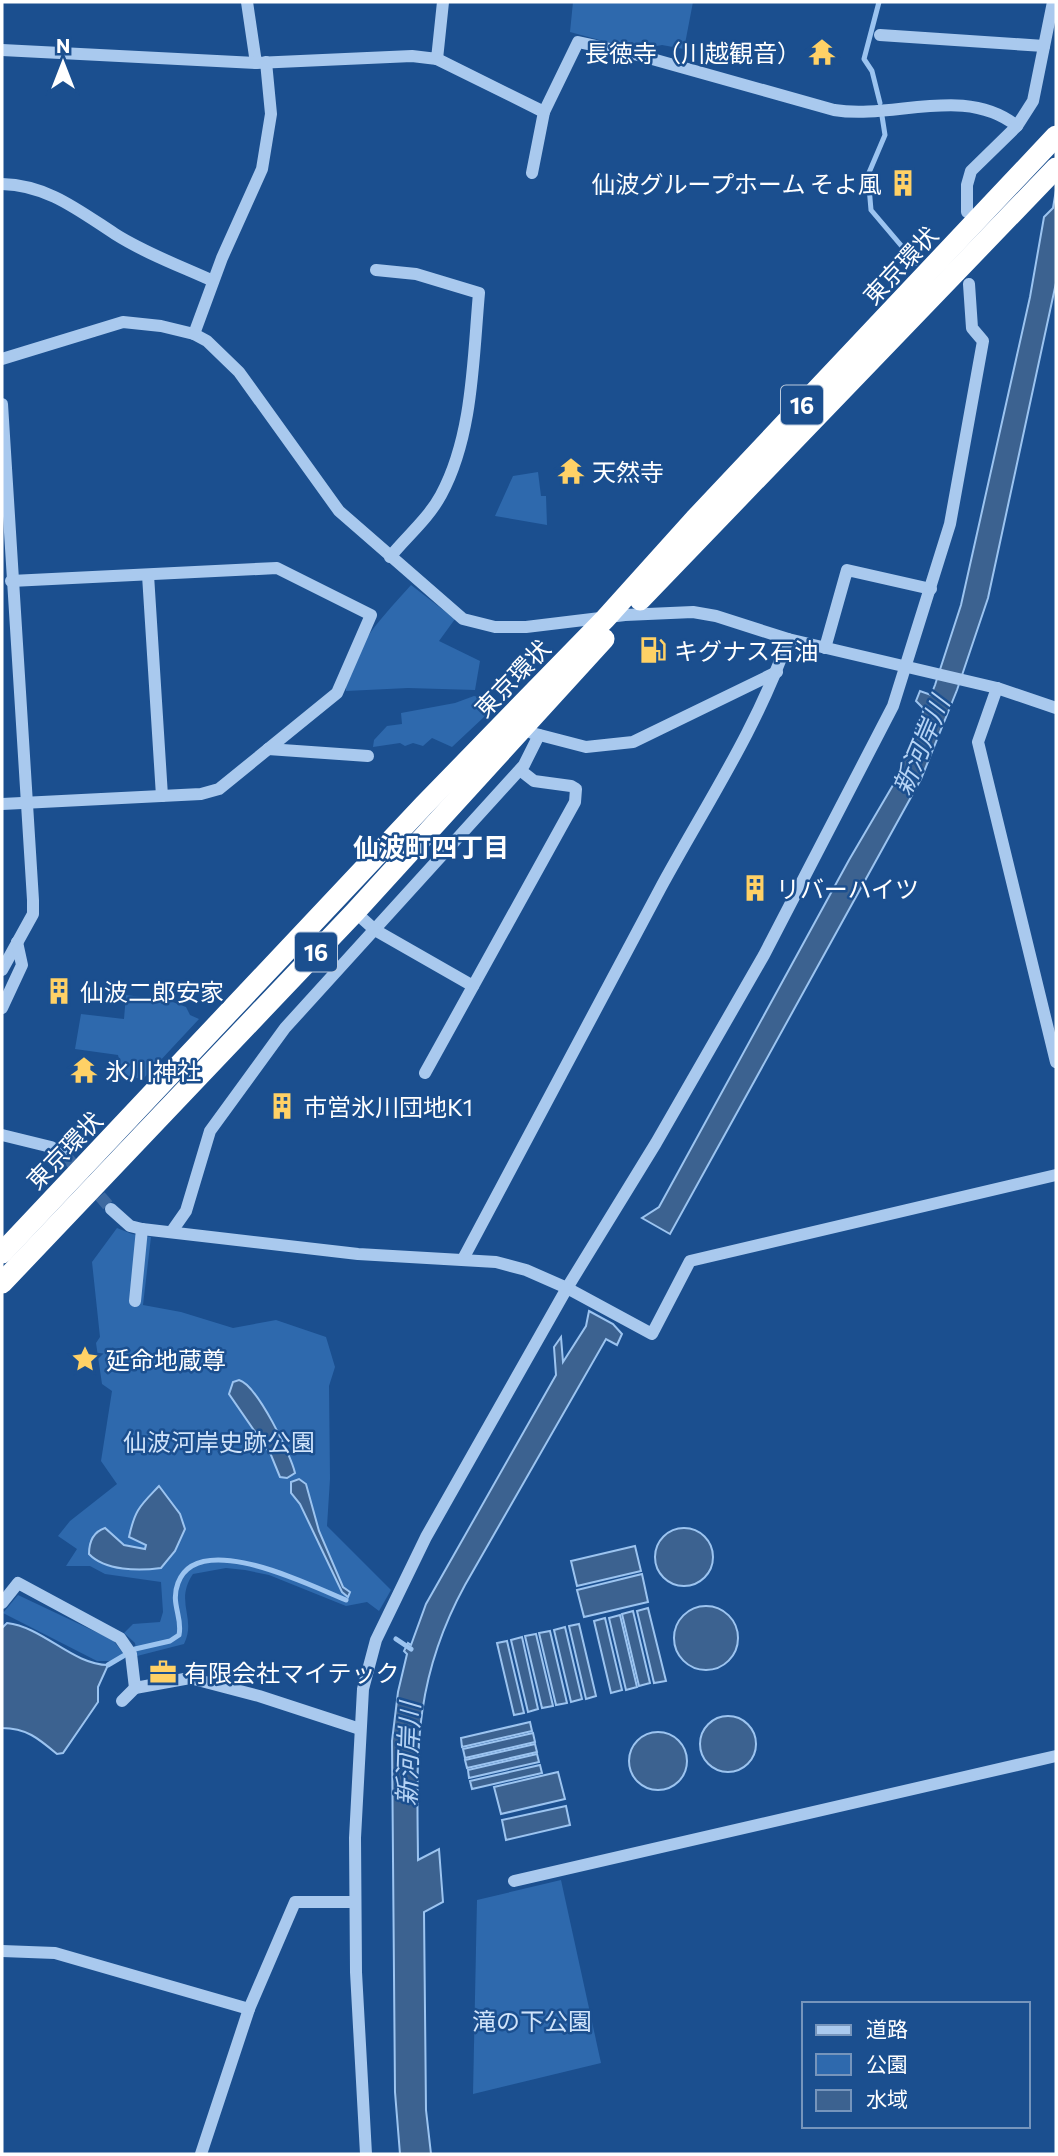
<svg xmlns="http://www.w3.org/2000/svg" width="1058" height="2156" viewBox="0 0 1058 2156" font-family="Commissioner,'Noto Sans JP',sans-serif">
  <style>
    .green { fill: #2e69ad }
    .water { fill: #3c6290; stroke: #9cc4f0; stroke-width: 2 }
    .lines { fill: none; stroke-linecap: round; stroke-linejoin: round }
    .stream { stroke: #9cc4f0; stroke-width: 5 }
    .minor-tunnel { stroke: #3d69a0; stroke-width: 12; stroke-dasharray: 12 6; stroke-linecap: butt }
    .minor { stroke: #a9c9ee; stroke-width: 12 }
    .highway { stroke: #fff; stroke-width: 21 }
    .labels { text-anchor: middle; dominant-baseline: central; stroke-width: 5; stroke-linejoin: round; paint-order: stroke }
    .shield { fill: #1b4f8f; stroke: #bbcadd; stroke-width: 2 }
    .shield-label { font-size: 23px; font-weight: bold; fill: #fff }
    .poi-label { font-size: 24px; fill: #fff; stroke: #1b4f8f; text-anchor: start }
    .street-label { font-size: 24px; fill: #fff; stroke: #1b4f8f }
    .park-label { font-size: 24px; fill: #cfe3fa; stroke: #1b4f8f }
    .water-label { font-size: 26px; font-style: italic; fill: #b5d3f5; stroke: #1b4f8f }
    .neighbourhood-label { font-size: 26px; font-weight: bold; fill: #fff; stroke: #1b4f8f }
  </style>
  <rect width="100%" height="100%" fill="#1b4f8f"/>
  <g class="green">
    <path d="M 573,2 L 693,2 L 684,49 L 662,45 L 636,50 L 570,32 Z"/>
    <path d="M 538,472 L 541,496 L 546,496 L 547,525 L 495,516 L 513,476 Z"/>
    <path d="M 411,585 L 455,619 L 439,641 L 480,661 L 475,690 L 408,688 L 346,691 C 344,655 389,610 411,585 Z"/>
    <path d="M 474,696 L 500,702 L 452,747 L 432,738 L 423,746 L 413,743 L 405,746 L 400,743 L 373,747 L 374,740 L 387,726 L 402,724 L 401,713 L 455,703 Z"/>
    <path d="M 126,995 L 170,1001 L 186,1007 L 190,1015 L 199,1019 L 144,1078 L 124,1078 L 118,1055 L 75,1049 L 81,1014 L 124,1019 Z"/>
    <path d="M 117,1228 L 132,1234 L 151,1237 L 143,1305 L 181,1312 L 233,1328 L 276,1320 L 326,1337 L 335,1367 L 329,1386 L 330,1479 L 327,1526 L 391,1590 L 379,1611 L 367,1602 L 346,1606 L 269,1575 L 245,1570 L 226,1568 L 193,1574 C 174,1602 197,1618 184,1644 L 137,1656 L 135,1643 L 124,1633 L 133,1624 L 160,1622 L 163,1612 L 161,1582 L 105,1574 L 90,1566 L 66,1566 L 77,1549 L 58,1536 L 70,1521 L 117,1484 L 101,1461 L 112,1391 L 102,1384 L 96,1343 L 100,1337 L 92,1262 Z"/>
    <path d="M 18,1595 L 113,1640 L 123,1653 L 113,1661 L 97,1661 L 3,1613 Z"/>
    <path d="M 561,1880 L 601,2063 L 473,2094 L 477,1900 Z"/>
  </g>
  <g class="water">
    <path d="M 1056,190 L 1056,283 L 988,598 L 957,690 L 921,779 L 670,1234 L 642,1218 L 659,1207 L 849,860 L 896,780 L 924,709 L 916,701 L 920,691 L 931,695 L 935,685 L 961,605 L 1030,297 L 1044,217 L 1053,208 Z"/>
    <path d="M 589,1311 L 613,1324 L 622,1334 L 617,1345 L 606,1339 L 465,1585 C 412,1682 417,1754 418,1860 L 439,1849 L 443,1902 L 424,1912 L 426,2110 L 431,2154 L 400,2154 L 395,2092 L 392,1741 L 398,1692 L 407,1654 L 404,1651 L 408,1643 L 411,1645 L 426,1604 L 556,1375 L 554,1347 L 561,1337 L 563,1362 L 586,1326 Z"/>
    <path d="M 239,1380 C 257,1385 291,1455 295,1473 L 287,1478 L 280,1477 L 271,1455 L 229,1394 L 233,1382 Z"/>
    <path d="M 299,1479 L 306,1484 L 319,1531 L 343,1587 L 350,1592 L 348,1597 L 342,1592 L 300,1504 L 291,1493 L 291,1482 Z"/>
    <path d="M 159,1486 L 180,1514 L 185,1529 L 175,1551 L 161,1568 C 139,1571 105,1571 89,1554 C 89,1543 93,1532 105,1528 L 124,1545 L 145,1549 L 146,1545 L 129,1537 C 135,1509 140,1506 159,1486 Z"/>
    <circle cx="684" cy="1557" r="29"/>
    <path d="M 635,1546 L 641,1571 L 577,1586 L 571,1561 Z"/>
    <path d="M 642,1574 L 648,1602 L 584,1617 L 577,1590 Z"/>
    <circle cx="706" cy="1638" r="32"/>
    <path d="M 648,1608 L 666,1681 L 654,1683 L 637,1611 Z"/>
    <path d="M 633,1611 L 650,1683 L 639,1686 L 622,1614 Z"/>
    <path d="M 620,1615 L 637,1687 L 626,1690 L 609,1618 Z"/>
    <path d="M 605,1618 L 622,1690 L 611,1693 L 594,1621 Z"/>
    <path d="M 7,1623 C 43,1627 73,1665 108,1665 L 98,1687 L 98,1702 L 63,1753 L 57,1754 C 38,1738 26,1728 2,1728 L 2,1628 Z"/>
    <path d="M 579,1624 L 596,1696 L 586,1699 L 569,1626 Z"/>
    <path d="M 565,1627 L 582,1699 L 571,1702 L 554,1630 Z"/>
    <path d="M 550,1631 L 567,1703 L 556,1705 L 539,1633 Z"/>
    <path d="M 536,1634 L 553,1706 L 542,1708 L 525,1636 Z"/>
    <path d="M 522,1637 L 538,1709 L 528,1712 L 511,1640 Z"/>
    <path d="M 507,1641 L 524,1713 L 514,1715 L 497,1643 Z"/>
    <circle cx="728" cy="1744" r="28"/>
    <path d="M 530,1722 L 532,1731 L 462,1747 L 461,1738 Z"/>
    <circle cx="658" cy="1761" r="29"/>
    <path d="M 533,1733 L 535,1742 L 465,1758 L 463,1749 Z"/>
    <path d="M 535,1744 L 537,1752 L 467,1768 L 465,1760 Z"/>
    <path d="M 537,1754 L 539,1762 L 469,1778 L 468,1770 Z"/>
    <path d="M 540,1765 L 542,1773 L 472,1789 L 470,1781 Z"/>
    <path d="M 558,1772 L 565,1799 L 501,1814 L 494,1787 Z"/>
    <path d="M 566,1806 L 570,1825 L 506,1840 L 502,1820 Z"/>
  </g>
  <g class="lines">
    <g class="stream">
      <path d="M 879,2 L 864,59 L 872,71 L 880,103"/>
      <path d="M 882,116 L 885,135 L 868,175 L 871,210 L 916,263"/>
      <path d="M 396,1639 L 411,1649"/>
      <path d="M 108,1665 L 135,1649 L 170,1641 L 179,1635 C 183,1617 170,1604 178,1583 C 198,1528 313,1587 346,1600"/>
    </g>
    <path class="minor-tunnel" d="M 65,1155 L 111,1209"/>
    <g class="minor">
      <path d="M 247,2 L 256,63"/>
      <path d="M 880,35 L 1044,46"/>
      <path d="M 2,50 L 256,63 L 412,56 L 437,59 L 443,2"/>
      <path d="M 437,59 L 544,112"/>
      <path d="M 532,173 L 544,112 L 578,42 L 638,55 L 834,110 C 894,120 964,84 1017,126"/>
      <path d="M 2,184 C 47,185 78,210 115,234 C 145,253 180,266 213,281"/>
      <path d="M 967,212 L 967,185 L 971,171 L 1017,126 L 1033,101 L 1053,2"/>
      <path d="M 376,270 L 416,274 L 479,293 C 473,359 473,436 441,495 C 428,519 407,536 390,557"/>
      <path d="M 194,334 L 222,258 L 262,169 L 271,114 L 266,62"/>
      <path d="M 2,359 L 123,322 L 161,326 L 194,334 L 207,341 L 239,372 L 339,511 L 463,619 L 495,627 L 526,627 L 625,615 L 693,612 L 716,616 L 788,639 L 997,688 L 1056,708"/>
      <path d="M 2,404 L 33,900 L 33,914 L 2,970"/>
      <path d="M 148,575 L 162,796"/>
      <path d="M 825,648 L 847,570 L 931,589"/>
      <path d="M 997,688 L 978,742 L 1056,1062"/>
      <path d="M 532,733 L 586,747 L 633,742 L 777,672"/>
      <path d="M 268,749 L 368,756"/>
      <path d="M 2,804 L 201,794 L 219,789 L 337,693 L 371,615 L 277,568 L 11,581"/>
      <path d="M 355,912 L 375,930 L 473,986"/>
      <path d="M 2,1008 L 22,965 L 17,942"/>
      <path d="M 425,1073 L 575,802 L 576,789 L 571,786 L 534,781 L 520,770"/>
      <path d="M 2,1135 L 51,1147 L 65,1155"/>
      <path d="M 111,1209 L 130,1226 L 142,1229 L 358,1254 L 496,1262 L 526,1270 L 567,1288 L 652,1334 L 690,1261 L 1056,1175"/>
      <path d="M 172,1231 L 186,1211 L 210,1131 L 285,1028 L 524,765 L 539,735"/>
      <path d="M 463,1259 C 529,1136 594,1012 660,889 C 705,806 757,729 788,639"/>
      <path d="M 135,1301 L 142,1229"/>
      <path d="M 2,1603 L 18,1583 L 120,1638 L 131,1654 L 135,1688 L 190,1678 L 259,1696 L 360,1729"/>
      <path d="M 122,1701 L 135,1688"/>
      <path d="M 514,1881 L 1056,1756"/>
      <path d="M 2,1951 L 55,1953 L 249,2009"/>
      <path d="M 201,2154 L 249,2009 L 295,1902 L 355,1902"/>
      <path d="M 366,2154 L 356,1972 L 355,1838 L 363,1689 L 376,1640 L 426,1537 L 567,1288 L 656,1143 L 764,955 L 893,706 L 950,524 L 983,341 L 972,328 L 969,284"/>
    </g>
    <g class="highway">
      <path d="M 640,600 L 1056,168"/>
      <path d="M 2,1253 L 424,805 L 605,619 L 695,519 L 1056,136"/>
      <path d="M 2,1283 L 355,912 L 604,639"/>
    </g>
  </g>
  <defs>
    <symbol id="temple-bare" viewBox="-9 -9 18 18"><path d="M0-6L5-2H3V0L6.5 2.5H4V6H1.5V3h-3V6H-4V2.5H-6.5L-3 0V-2H-5Z" fill="#ffd166" stroke="#1b4f8f" stroke-width="2.5" paint-order="stroke"/></symbol>
    <symbol id="building-bare" viewBox="-9 -9 18 18"><path d="M-4-6H4V6H1V3H-1V6H-4ZM-2.5-4.3h1.7v1.8h-1.7ZM.8-4.3h1.7v1.8H.8ZM-2.5-1h1.7V.8h-1.7ZM.8-1h1.7V.8H.8Z" fill="#ffd166" stroke="#1b4f8f" stroke-width="2.5" paint-order="stroke"/></symbol>
    <symbol id="fuel-bare" viewBox="-9 -9 18 18"><path d="M-5.5-6h7V0h2V4h1.3V-2.5L3-4.5l.8-.8L6-3V5H2.5V1h-1V6h-7ZM-4.2-4.7v3.2H.2V-4.7Z" fill="#ffd166" stroke="#1b4f8f" stroke-width="2.5" paint-order="stroke"/></symbol>
    <symbol id="sight-bare" viewBox="-9 -9 18 18"><path d="M0-6L1.8-2.2L6-1.7L2.9 1.2L3.7 5.4L0 3.3L-3.7 5.4L-2.9 1.2L-6-1.7L-1.8-2.2Z" fill="#ffd166" stroke="#1b4f8f" stroke-width="2.5" paint-order="stroke"/></symbol>
    <symbol id="office-bare" viewBox="-9 -9 18 18"><path d="M-6-3h4V-5.5h4V-3h4V5H-6ZM-1-4.5V-3h2v-1.5ZM-6 0V1H6V0Z" fill="#ffd166" stroke="#1b4f8f" stroke-width="2.5" paint-order="stroke"/></symbol>
  </defs>
  <g fill-rule="evenodd">
    <use href="#temple-bare" x="803" y="33" width="38" height="38"/>
    <use href="#building-bare" x="884" y="164" width="38" height="38"/>
    <use href="#temple-bare" x="552" y="452" width="38" height="38"/>
    <use href="#fuel-bare" x="634" y="631" width="38" height="38"/>
    <use href="#building-bare" x="736" y="869" width="38" height="38"/>
    <use href="#building-bare" x="40" y="972" width="38" height="38"/>
    <use href="#temple-bare" x="65" y="1051" width="38" height="38"/>
    <use href="#building-bare" x="263" y="1087" width="38" height="38"/>
    <use href="#sight-bare" x="66" y="1340" width="38" height="38"/>
    <use href="#office-bare" x="144" y="1653" width="38" height="38"/>
  </g>
  <g class="labels">
    <g class="shield">
      <rect x="781" y="385.5" width="42" height="39" rx="5"/>
      <rect x="295" y="932.5" width="42" height="39" rx="5"/>
    </g>
    <g class="shield-label">
      <text x="802" y="405">16</text>
      <text x="316" y="952">16</text>
    </g>
    <g class="poi-label">
      <text x="801" y="52" text-anchor="end">長徳寺（川越観音）</text>
      <text x="882" y="183" text-anchor="end">仙波グループホーム そよ風</text>
      <text x="592" y="471">天然寺</text>
      <text x="674" y="650">キグナス石油</text>
      <text x="776" y="888">リバーハイツ</text>
      <text x="80" y="991">仙波二郎安家</text>
      <text x="105" y="1070">氷川神社</text>
      <text x="303" y="1106">市営氷川団地K1</text>
      <text x="106" y="1359">延命地蔵尊</text>
      <text x="184" y="1672">有限会社マイテック</text>
    </g>
    <g class="street-label">
      <text transform="translate(900 265) rotate(-47)">東京環状</text>
      <text transform="translate(512 678) rotate(-46)">東京環状</text>
      <text transform="translate(64 1150) rotate(-46)">東京環状</text>
    </g>
    <g class="park-label">
      <text x="219" y="1441">仙波河岸史跡公園</text>
      <text x="532" y="2020">滝の下公園</text>
    </g>
    <g class="water-label">
      <text transform="translate(920 745) rotate(-67)">新河岸川</text>
      <text transform="translate(407 1754) rotate(-88)">新河岸川</text>
    </g>
    <g class="neighbourhood-label">
      <text x="431" y="846">仙波町四丁目</text>
    </g>
  </g>
  <rect width="1058" height="2156" fill="none" stroke="#ffffff" stroke-width="7"/>
  <rect x="802" y="2002" width="228" height="126" fill="#1b4f8f" stroke="#7695bc" stroke-width="2"/>
  <rect x="816" y="2025" width="35" height="10" fill="#a9c9ee" stroke="#7695bc" stroke-width="2"/>
  <text x="866" y="2037" font-size="21" fill="#ffffff">道路</text>
  <rect x="816" y="2054" width="35" height="21" fill="#2e69ad" stroke="#7695bc" stroke-width="2"/>
  <text x="866" y="2072" font-size="21" fill="#ffffff">公園</text>
  <rect x="816" y="2090" width="35" height="21" fill="#3c6290" stroke="#7695bc" stroke-width="2"/>
  <text x="866" y="2107" font-size="21" fill="#ffffff">水域</text>
  <g transform="translate(63 63)" stroke="#1b4f8f" stroke-width="5" paint-order="stroke">
  <path d="M0-5L12 26L0 18L-12 26Z" fill="#ffffff"/>
  <text y="-10" font-size="19" font-weight="bold" text-anchor="middle" fill="#ffffff">N</text>
  </g>
</svg>
